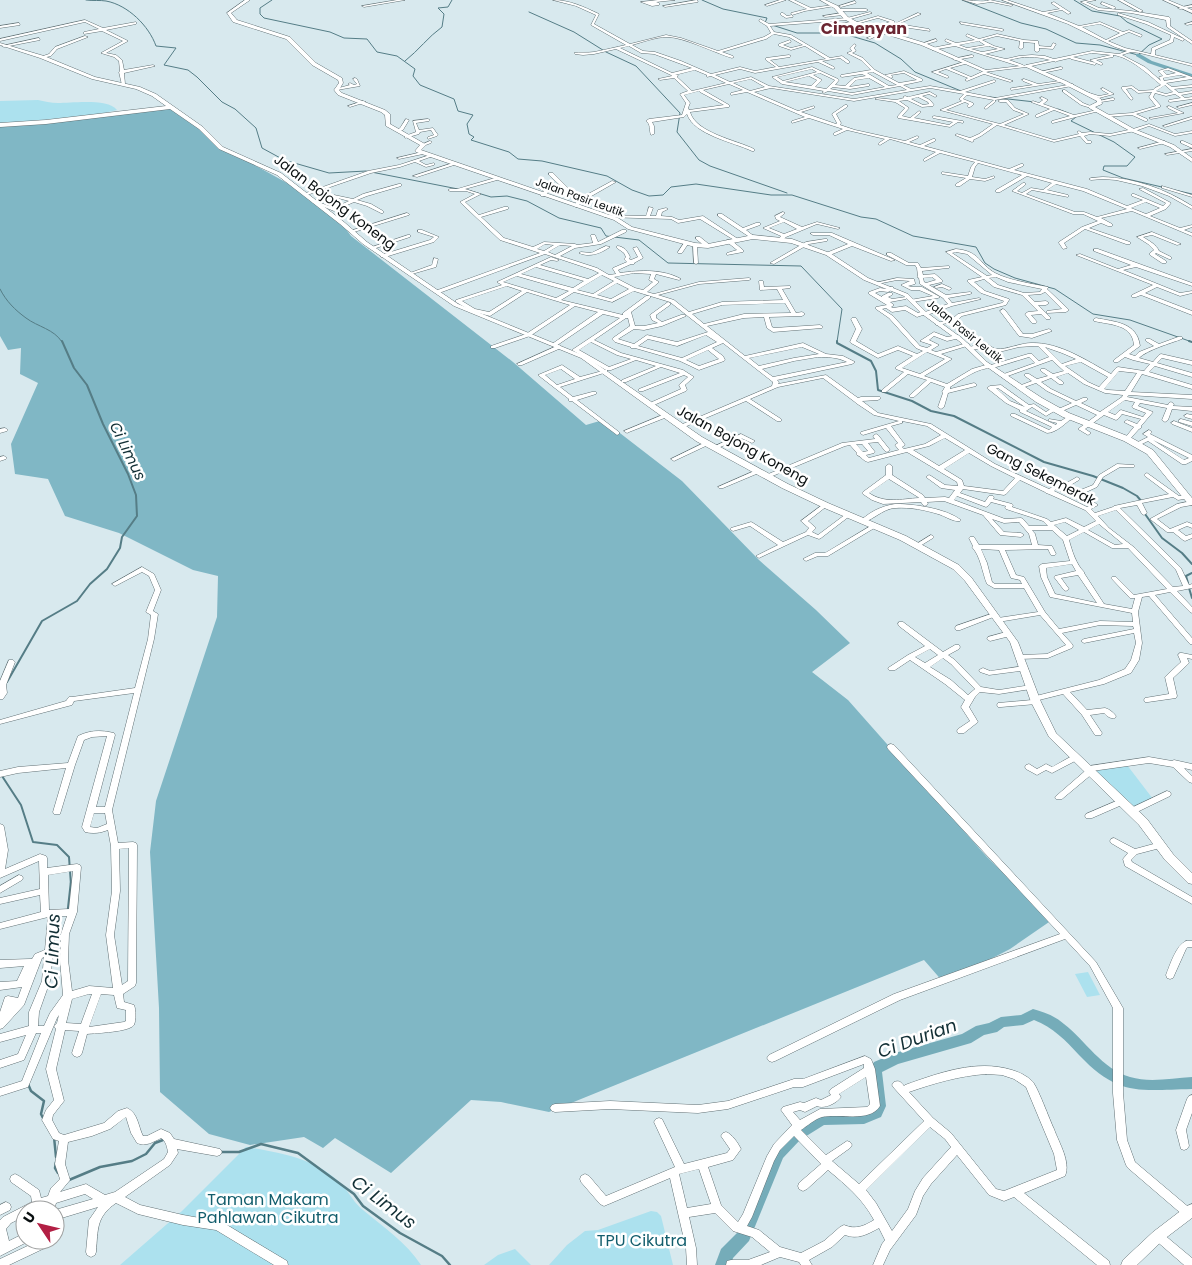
<svg xmlns="http://www.w3.org/2000/svg" width="1192" height="1265" viewBox="0 0 1192 1265" font-family="Poppins,sans-serif">
  <style>
    .green { fill: #ace1ee }
    .forest { fill: #80b7c5 }
    .lines { fill: none; stroke-linecap: round; stroke-linejoin: round }
    .stream-far2 { stroke: #557d86; stroke-width: 1 }
    .stream-far1 { stroke: #557d86; stroke-width: 2 }
    .stream { stroke: #557d86; stroke-width: 2.5 }
    .river { fill: #75acb9; fill-rule: evenodd }
    .street-casing { stroke: #627175; stroke-width: 1 }
    .secondary-casing { stroke: #627175; stroke-width: 1 }
    .street { fill: #fff; fill-rule: evenodd }
    .secondary { fill: #fff; fill-rule: evenodd }
    .labels { text-anchor: middle; dominant-baseline: central; stroke-width: 5; stroke-linejoin: round; paint-order: stroke }
    .far-street-label { font-size: 11px; fill: #090f10; stroke: #fff }
    .street-label { font-size: 14px; fill: #090f10; stroke: #fff }
    .water-label { font-size: 15px; font-style: italic; fill: #122f35; stroke: #fff }
    .far-district-label { font-size: 16px; font-weight: bold; fill: #6b2531; stroke: #fff }
    .near-park-label { font-size: 16px; fill: #135e6d; stroke: #fff }
    .near-water-label { font-size: 18px; font-style: italic; fill: #122f35; stroke: #fff }
  </style>
  <rect width="100%" height="100%" fill="#d8e9ee"/>
  <g class="green">
    <path d="M 38,100 C 44,101 51,103 58,103 C 72,103 108,98 117,110 L 100,114 L 0,124 L 0,101 Z"/>
    <path d="M 1127,765 L 1153,799 L 1132,809 L 1085,768 Z"/>
    <path d="M 1088,972 L 1100,995 L 1087,997 L 1075,974 Z"/>
    <path d="M 246,1147 C 282,1153 318,1159 343,1186 C 350,1194 355,1204 363,1210 C 383,1227 406,1242 421,1265 L 120,1265 L 182,1211 Z"/>
    <path d="M 651,1211 L 657,1212 L 661,1216 L 673,1265 L 549,1265 L 567,1245 L 585,1231 L 598,1230 Z"/>
    <path d="M 515,1249 L 531,1265 L 484,1265 L 498,1255 Z"/>
  </g>
  <path class="forest" d="M 173,108 L 197,125 L 213,142 L 298,189 L 346,229 L 351,236 L 513,362 L 586,425 L 603,420 L 682,481 L 759,560 L 816,610 L 850,643 L 812,672 L 848,700 L 987,857 L 1052,920 L 1010,949 L 944,983 L 924,960 L 549,1112 L 501,1102 L 471,1100 L 391,1173 L 335,1138 L 323,1148 L 304,1137 L 250,1145 L 209,1134 L 160,1092 L 159,1008 L 150,852 L 156,801 L 217,617 L 218,576 L 193,570 L 119,533 L 65,516 L 48,479 L 15,474 L 11,444 L 38,383 L 20,374 L 21,348 L 8,350 L 0,336 L 0,127 Z"/>
  <g class="lines">
    <g class="stream-far2">
      <path d="M 86,0 C 93,1 100,0 106,1 C 128,5 149,26 156,46 L 176,48 L 164,65 L 188,70 L 197,77 L 222,102 L 235,109 L 256,128 L 262,148 L 284,160 L 329,173 L 366,171 L 458,189"/>
      <path d="M 272,0 L 260,8 L 260,14 L 264,18 L 330,32 L 344,38 L 367,39 L 377,52 L 397,56 L 415,69 L 413,76 L 420,85 L 454,99 L 458,111 L 473,115 L 467,124 L 469,134 L 474,137 L 471,140 L 509,152 L 518,159 L 542,161 L 607,176 L 632,190 L 649,196 L 663,195 L 671,187 L 696,184 L 771,195 L 792,195 L 861,217 L 876,219 L 913,236 L 976,247 L 985,263 L 994,269 L 1015,278 L 1055,289 L 1093,314 L 1130,320 L 1192,342"/>
      <path d="M 702,0 L 723,9 L 767,18 L 765,23"/>
      <path d="M 962,0 L 1021,23 L 1046,29 L 1076,43 L 1100,45 L 1138,55 L 1149,45 L 1162,39 L 1127,22 L 1120,16 L 1092,11 L 1074,0"/>
      <path d="M 529,12 L 574,32 L 606,52 L 636,66 L 680,113 L 677,132 L 699,160 L 710,166 L 787,193"/>
      <path d="M 772,25 L 797,33 L 841,33 L 875,43 L 901,59 L 915,72 L 961,91"/>
      <path d="M 405,61 C 419,50 428,37 442,27 L 444,14 L 438,8 L 448,7 L 452,0"/>
      <path d="M 990,97 L 1035,102"/>
      <path d="M 1058,109 L 1068,113"/>
      <path d="M 1076,117 L 1071,121 L 1114,142 L 1135,157 L 1127,166 L 1104,166 L 1103,170 L 1123,178 L 1192,194"/>
      <path d="M 468,190 L 491,197 L 507,196 L 527,201 L 559,218 L 601,228 L 606,236 L 639,240 L 668,263 L 801,266 L 842,309 L 837,342"/>
      <path d="M 0,289 C 6,301 15,310 26,318 C 38,327 54,329 62,342"/>
    </g>
    <g class="stream-far1">
      <path d="M 837,341 L 837,343 L 871,361 L 876,371 L 878,390 L 912,401 L 931,411 L 954,416 L 1044,462 L 1093,476 L 1123,488 L 1137,496 L 1142,502"/>
      <path d="M 1189,341 L 1192,342"/>
      <path d="M 1145,514 L 1162,538 L 1182,553 L 1192,564"/>
      <path d="M 1188,583 L 1186,576 L 1192,573"/>
      <path d="M 1189,588 L 1192,598"/>
      <path d="M 7,682 L 42,621 L 77,601 L 90,584 L 107,569 L 120,548 L 122,537 L 137,516 L 136,495 L 128,474 L 103,424 L 87,385 L 74,368 L 62,341"/>
      <path d="M 2,776 L 21,805 L 33,842 L 57,845 L 69,857 L 71,885"/>
    </g>
    <g class="stream">
      <path d="M 68,910 L 71,883"/>
      <path d="M 28,1084 L 31,1091 L 44,1101 L 41,1114 L 43,1118"/>
      <path d="M 54,1137 L 56,1157"/>
      <path d="M 221,1152 L 239,1152 L 261,1144 L 298,1153 L 354,1194 L 363,1206 L 400,1233 L 442,1256 L 450,1265"/>
      <path d="M 56,1162 L 55,1168 L 58,1173"/>
      <path d="M 69,1180 L 100,1167 L 132,1161 L 146,1154 L 155,1143 L 163,1140"/>
    </g>
    <g class="river">
      <path d="M 1136,54 L 1140,54 L 1152,61 L 1192,74 L 1192,78 L 1148,63 L 1136,56 Z"/>
      <path d="M 1033,1009 C 1044,1012 1055,1016 1064,1024 C 1086,1041 1102,1069 1130,1077 C 1150,1083 1172,1078 1192,1077 L 1192,1089 C 1139,1090 1119,1097 1079,1055 C 1066,1041 1053,1027 1034,1020 L 1023,1025 L 1004,1027 L 997,1032 L 984,1035 L 971,1043 L 898,1064 L 882,1072 L 886,1106 L 881,1117 L 864,1124 L 824,1125 L 800,1140 L 783,1158 L 749,1241 L 733,1258 L 731,1265 L 715,1265 L 721,1249 L 739,1231 L 773,1149 L 790,1132 L 822,1113 L 863,1112 L 871,1109 L 872,1106 L 868,1071 L 874,1062 L 895,1053 L 962,1034 L 976,1026 L 989,1023 L 1001,1017 L 1021,1015 Z"/>
    </g>
    <defs>
      <g id="street">
        <path d="M 397,0 L 405,0 L 364,7 L 362,6 Z"/>
        <path d="M 553,0 C 570,0 584,7 599,14 L 594,24 L 630,44 L 666,35 L 681,38 L 718,51 L 764,37 L 771,33 L 767,26 L 759,21 L 760,19 L 769,24 L 847,18 L 870,12 L 872,13 L 847,20 L 770,26 L 774,32 L 791,35 L 830,58 L 842,56 L 849,61 L 849,63 L 847,63 L 840,58 L 822,61 L 834,67 L 835,68 L 833,69 L 818,62 L 755,73 L 740,69 L 715,75 L 730,82 L 751,77 L 769,86 L 854,99 L 907,90 L 900,86 L 852,95 L 828,91 L 824,93 L 822,92 L 824,91 L 782,84 L 772,77 L 812,67 L 838,79 L 839,80 L 835,85 L 845,86 L 854,78 L 866,76 L 862,74 L 842,77 L 840,76 L 841,75 L 871,70 L 861,60 L 847,53 L 852,51 L 850,48 L 854,44 L 856,45 L 854,48 L 856,51 L 852,53 L 863,58 L 875,70 L 899,83 L 917,80 L 904,73 L 891,75 L 893,77 L 891,78 L 885,75 L 904,71 L 922,79 L 922,81 L 903,85 L 911,89 L 930,86 L 960,91 L 994,80 L 996,81 L 995,82 L 965,92 L 995,98 L 1073,84 L 1073,86 L 1072,86 L 995,100 L 995,102 L 986,109 L 984,108 L 985,107 L 994,100 L 967,95 L 963,99 L 973,103 L 973,105 L 970,107 L 968,107 L 967,106 L 969,104 L 965,102 L 946,110 L 1000,124 L 1024,114 L 1013,110 L 1006,102 L 1000,102 L 998,101 L 1000,100 L 1008,100 L 1015,108 L 1029,114 L 1004,125 L 1054,140 L 1079,134 L 1077,132 L 1079,131 L 1082,133 L 1090,132 L 1110,134 L 1133,129 L 1149,124 L 1175,134 L 1192,131 L 1192,133 L 1175,136 L 1149,126 L 1135,131 L 1110,136 L 1090,134 L 1084,136 L 1088,141 L 1091,141 L 1091,143 L 1086,143 L 1080,136 L 1054,142 L 997,125 L 981,136 L 973,140 L 974,141 L 972,142 L 955,135 L 957,134 L 970,138 L 979,134 L 993,124 L 940,110 L 962,101 L 959,99 L 964,94 L 930,88 L 854,101 L 771,88 L 754,92 L 798,111 L 814,106 L 814,108 L 801,112 L 836,124 L 837,123 L 832,114 L 845,105 L 847,105 L 847,107 L 836,114 L 841,123 L 840,125 L 855,130 L 905,141 L 917,136 L 919,137 L 918,138 L 909,142 L 920,145 L 933,139 L 935,139 L 935,141 L 924,146 L 1009,169 L 1021,164 L 1023,164 L 1023,166 L 1014,170 L 1087,189 L 1127,206 L 1143,200 L 1132,196 L 1132,194 L 1134,194 L 1163,206 L 1166,203 L 1139,189 L 1143,188 L 1171,203 L 1166,209 L 1150,216 L 1180,228 L 1192,225 L 1192,227 L 1184,230 L 1192,233 L 1192,236 L 1132,211 L 1101,218 L 1112,224 L 1112,226 L 1108,226 L 1101,223 L 1089,228 L 1130,242 L 1130,244 L 1126,244 L 1085,229 L 1064,243 L 1067,248 L 1063,249 L 1059,243 L 1059,242 L 1082,227 L 1098,221 L 1083,214 L 1073,214 L 1012,191 L 1023,183 L 1025,183 L 1025,185 L 1017,191 L 1022,193 L 1031,188 L 1043,190 L 1052,183 L 1027,176 L 1000,192 L 996,192 L 996,190 L 1022,175 L 978,163 L 975,167 L 972,177 L 985,179 L 994,176 L 994,178 L 985,181 L 970,179 L 960,186 L 956,186 L 956,184 L 966,178 L 942,174 L 942,172 L 968,176 L 971,167 L 975,162 L 940,153 L 925,161 L 924,161 L 924,159 L 936,152 L 890,139 L 880,145 L 878,144 L 879,143 L 885,139 L 847,130 L 836,135 L 834,135 L 834,133 L 843,129 L 809,118 L 792,123 L 792,121 L 805,117 L 747,92 L 731,95 L 731,93 L 743,90 L 729,84 L 703,90 L 729,105 L 729,107 L 690,112 C 696,133 736,140 754,149 L 754,151 L 752,151 C 733,142 694,135 687,114 L 684,117 L 652,122 L 654,126 L 654,134 L 651,135 C 649,130 651,124 646,121 L 649,119 L 682,115 L 686,103 L 680,94 L 688,91 L 674,78 L 660,80 L 658,79 L 672,76 L 671,75 L 616,49 L 594,54 L 583,55 L 575,54 L 574,53 C 580,52 588,53 594,52 C 605,50 616,47 626,45 L 591,25 L 596,15 L 576,6 ZM 774,34 L 789,37 L 803,45 L 791,48 L 783,45 L 791,42 L 790,40 L 779,44 L 779,46 L 791,50 L 805,46 L 826,59 L 779,67 L 770,60 L 790,57 L 791,56 L 789,55 L 766,58 L 766,60 L 776,67 L 755,71 L 740,67 L 711,74 L 681,61 L 655,52 L 643,51 L 632,45 C 643,42 656,37 667,37 C 684,37 715,53 732,58 L 734,57 L 733,56 L 722,52 L 766,39 ZM 629,46 L 641,53 L 654,54 L 692,68 L 672,73 L 620,48 ZM 812,69 L 817,72 L 783,81 L 777,77 ZM 695,70 L 707,75 L 707,77 L 711,76 L 726,83 L 692,91 L 677,77 L 678,75 L 675,75 ZM 873,72 L 897,85 L 889,86 L 867,73 ZM 820,73 L 835,80 L 826,89 L 815,87 L 822,80 L 813,75 ZM 809,76 L 817,80 L 811,86 L 785,82 ZM 869,78 L 885,87 L 852,93 L 830,89 L 833,87 L 850,89 L 869,86 L 869,84 L 868,84 L 849,87 L 856,80 ZM 751,79 L 765,87 L 750,91 L 733,83 ZM 699,91 L 700,92 L 724,105 L 689,110 L 688,108 L 690,103 L 684,95 ZM 1056,184 L 1083,191 L 1127,209 L 1097,217 L 1084,212 L 1075,212 L 1026,194 L 1032,190 L 1068,197 L 1068,195 L 1047,190 ZM 1146,202 L 1160,208 L 1146,214 L 1131,208 Z"/>
        <path d="M 658,0 L 675,0 L 656,2 L 659,3 L 659,5 L 652,6 L 641,2 Z"/>
        <path d="M 697,0 L 698,2 L 665,7 L 663,6 Z"/>
        <path d="M 780,0 L 786,0 L 767,6 L 765,5 Z"/>
        <path d="M 789,0 L 794,0 L 811,8 L 833,5 L 835,6 L 805,11 L 792,15 L 793,17 L 786,18 L 781,15 L 781,13 L 783,13 L 787,16 L 792,15 L 791,13 L 807,9 Z"/>
        <path d="M 963,0 C 973,0 981,3 990,0 L 1013,5 L 1011,6 L 991,2 L 977,4 Z"/>
        <path d="M 1002,0 L 1007,0 L 1043,12 L 1060,9 L 1051,3 L 1054,2 L 1071,13 L 1068,14 L 1062,10 L 1047,13 L 1079,26 L 1100,22 L 1123,32 L 1129,30 L 1142,35 L 1141,37 L 1129,32 L 1108,41 L 1125,48 L 1151,54 L 1152,48 L 1170,40 L 1171,35 L 1146,24 L 1118,15 L 1118,13 L 1148,22 L 1184,39 L 1183,41 L 1174,37 L 1173,42 L 1155,50 L 1155,55 L 1192,64 L 1192,66 L 1140,53 L 1131,52 L 1122,55 L 1145,67 L 1161,81 L 1159,77 L 1163,76 L 1158,71 L 1168,68 L 1192,77 L 1192,79 L 1166,83 L 1172,87 L 1192,85 L 1192,87 L 1174,89 L 1179,93 L 1192,91 L 1192,93 L 1181,95 L 1185,98 L 1192,97 L 1192,99 L 1170,102 L 1168,101 L 1169,100 L 1181,98 L 1175,94 L 1166,96 L 1155,93 L 1153,97 L 1160,105 L 1160,107 L 1136,114 L 1147,119 L 1147,121 L 1145,121 L 1132,115 L 1106,117 L 1104,116 L 1105,115 L 1132,113 L 1156,106 L 1149,97 L 1152,92 L 1138,93 L 1131,88 L 1126,89 L 1133,99 L 1131,100 L 1122,89 L 1122,87 L 1132,86 L 1139,91 L 1153,90 L 1155,88 L 1161,85 C 1148,74 1130,57 1113,55 L 1113,57 L 1096,60 L 1102,63 L 1103,64 L 1101,65 L 1096,63 L 1095,65 L 1071,59 L 1070,58 L 1057,61 L 1056,62 L 1054,61 L 1027,67 L 1025,66 L 1026,65 L 1050,60 C 1036,56 1023,56 1009,60 L 1023,65 L 1024,66 L 1022,67 L 955,46 L 932,50 L 932,48 L 952,44 L 945,41 L 946,39 L 956,43 L 975,40 L 966,36 L 967,34 L 979,39 L 997,34 L 1024,40 L 1038,41 L 1039,46 L 1051,47 L 1053,43 L 1056,44 L 1053,49 L 1039,48 L 1039,51 L 1037,52 L 1035,51 L 1035,43 L 1023,42 L 1023,48 L 1021,49 L 1019,48 L 1020,41 L 997,36 L 982,40 L 994,46 L 1005,49 L 985,54 L 1006,59 L 1019,56 L 1032,55 L 1045,56 L 1054,59 L 1092,51 L 1119,54 L 1127,51 L 1115,47 L 1068,24 ZM 1100,24 L 1120,33 L 1106,40 L 1082,27 ZM 979,41 L 985,45 L 967,48 L 959,45 ZM 989,46 L 998,49 L 982,52 L 971,49 ZM 1092,53 L 1111,55 L 1090,60 L 1096,63 L 1073,57 ZM 1168,70 L 1176,73 L 1167,75 L 1163,71 ZM 1180,75 L 1187,77 L 1164,81 L 1163,78 ZM 1165,85 L 1173,92 L 1166,94 L 1156,91 Z"/>
        <path d="M 1089,0 L 1096,0 L 1086,2 L 1099,8 L 1131,11 L 1169,17 L 1171,19 L 1170,20 L 1170,26 L 1192,41 L 1192,44 L 1167,27 L 1166,20 L 1131,13 L 1098,10 L 1081,2 Z"/>
        <path d="M 1118,0 L 1123,0 L 1143,11 L 1140,12 Z"/>
        <path d="M 855,1 L 856,3 L 841,7 L 839,6 Z"/>
        <path d="M 1102,2 L 1115,7 L 1116,8 L 1113,9 L 1101,4 Z"/>
        <path d="M 1192,5 L 1192,7 L 1180,9 L 1178,8 Z"/>
        <path d="M 839,9 L 866,9 L 868,10 L 866,11 L 838,11 Z"/>
        <path d="M 842,13 L 843,15 L 825,17 L 823,16 Z"/>
        <path d="M 918,13 L 921,14 L 898,24 L 929,29 L 930,31 L 889,25 L 872,30 L 872,28 L 890,22 L 878,18 L 856,24 L 854,23 L 878,16 L 894,21 L 894,23 L 892,23 L 894,24 Z"/>
        <path d="M 85,20 L 103,28 L 136,22 L 136,24 L 106,30 L 128,41 L 106,53 L 116,55 L 122,60 L 124,70 L 153,65 L 155,66 L 124,73 L 125,84 L 122,85 L 119,72 L 120,71 L 119,61 L 114,57 L 101,53 L 123,41 L 102,31 L 84,34 L 84,32 L 99,29 L 85,22 L 0,41 L 0,39 Z"/>
        <path d="M 851,22 L 852,24 L 835,26 L 833,25 Z"/>
        <path d="M 960,22 L 1002,29 L 1004,30 L 1002,31 L 961,24 Z"/>
        <path d="M 1192,22 L 1192,24 L 1187,25 L 1185,24 Z"/>
        <path d="M 19,23 L 20,25 L 0,28 L 0,26 Z"/>
        <path d="M 883,31 L 886,32 L 870,39 L 867,38 Z"/>
        <path d="M 85,36 L 88,37 L 57,49 L 51,56 L 42,58 L 40,57 L 49,54 L 55,47 Z"/>
        <path d="M 39,38 L 40,40 L 4,47 L 2,46 Z"/>
        <path d="M 936,39 L 937,41 L 923,45 L 921,44 Z"/>
        <path d="M 972,55 L 974,56 L 973,57 L 955,60 L 953,59 Z"/>
        <path d="M 964,62 L 966,63 L 965,64 L 950,68 L 971,77 L 986,70 L 988,71 L 986,72 L 1013,81 L 1010,82 L 984,74 L 967,81 L 965,80 L 968,78 L 946,69 L 938,72 L 948,76 L 949,77 L 947,78 L 932,72 Z"/>
        <path d="M 1061,67 L 1063,68 L 1062,69 L 1042,73 L 1040,72 Z"/>
        <path d="M 355,78 L 357,79 L 360,86 L 337,90 L 335,89 L 350,85 L 348,84 L 350,83 L 354,85 L 357,84 L 353,79 Z"/>
        <path d="M 1024,79 L 1038,84 L 1059,81 L 1061,82 L 1011,90 L 1010,89 L 1012,88 L 1033,85 L 1023,81 L 1022,80 Z"/>
        <path d="M 1103,88 L 1114,94 L 1099,98 L 1084,93 L 1086,92 L 1099,96 L 1109,94 L 1102,90 L 1101,89 Z"/>
        <path d="M 1063,90 L 1065,90 L 1083,103 L 1093,107 L 1091,108 L 1081,105 L 1063,92 Z"/>
        <path d="M 930,92 L 937,96 L 935,97 L 929,94 L 922,96 L 930,100 L 934,105 L 933,106 L 922,107 L 907,100 L 899,101 L 909,108 L 902,116 L 910,118 L 919,111 L 921,112 L 914,118 L 949,125 L 953,122 L 933,118 L 932,117 L 934,116 L 962,121 L 963,121 L 963,123 L 958,122 L 950,127 L 898,118 L 898,116 L 905,108 L 895,102 L 875,99 L 877,98 L 896,100 L 904,98 L 903,97 L 905,96 L 908,97 ZM 918,97 L 928,102 L 929,104 L 923,105 L 911,99 Z"/>
        <path d="M 1042,97 L 1048,100 L 1043,104 L 1074,115 L 1097,110 L 1099,111 L 1053,123 L 1052,123 L 1052,121 L 1070,116 L 1054,110 L 1038,117 L 1036,117 L 1036,115 L 1050,109 L 1031,102 L 1033,101 L 1039,103 L 1043,100 L 1040,98 Z"/>
        <path d="M 1113,98 L 1115,99 L 1114,100 L 1101,102 L 1099,101 Z"/>
        <path d="M 363,101 L 366,102 L 350,107 L 348,106 Z"/>
        <path d="M 1192,103 L 1192,105 L 1179,108 L 1177,107 Z"/>
        <path d="M 1169,106 L 1184,113 L 1151,119 L 1149,118 L 1178,113 L 1168,108 L 1167,107 Z"/>
        <path d="M 1191,117 L 1192,117 L 1192,119 L 1165,127 L 1163,126 Z"/>
        <path d="M 406,119 L 409,120 L 403,130 L 397,132 L 397,130 L 400,128 Z"/>
        <path d="M 428,119 L 430,120 L 429,121 L 416,123 L 419,130 L 433,128 L 438,135 L 437,136 L 428,139 L 428,137 L 434,135 L 431,130 L 420,132 L 419,134 L 405,138 L 405,136 L 416,132 L 413,121 Z"/>
        <path d="M 430,141 L 432,142 L 431,143 L 423,146 L 421,145 Z"/>
        <path d="M 1164,141 L 1165,141 L 1165,143 L 1140,149 L 1138,148 Z"/>
        <path d="M 1181,141 L 1183,141 L 1192,145 L 1192,148 L 1181,143 Z"/>
        <path d="M 1192,149 L 1192,151 L 1167,155 L 1165,154 Z"/>
        <path d="M 422,152 L 423,152 L 423,154 L 399,159 L 397,158 Z"/>
        <path d="M 430,155 L 433,156 L 419,161 L 426,165 L 434,163 L 434,165 L 426,167 L 415,162 L 400,167 L 371,173 L 307,195 L 303,194 L 368,171 L 399,165 Z"/>
        <path d="M 453,163 L 455,164 L 454,165 L 417,177 L 413,176 Z"/>
        <path d="M 549,173 L 553,173 L 579,199 L 612,181 L 616,182 L 581,202 L 578,207 L 576,207 L 574,206 L 577,201 L 549,175 Z"/>
        <path d="M 1103,177 C 1135,178 1165,189 1192,206 L 1192,209 L 1169,196 L 1142,186 L 1116,180 L 1103,179 L 1091,180 L 1089,179 L 1091,178 Z"/>
        <path d="M 495,178 L 497,178 L 497,180 L 465,189 L 481,194 L 465,202 L 479,215 L 504,207 L 508,207 L 508,209 L 481,217 L 504,238 L 533,247 L 544,242 L 575,244 L 577,245 L 593,243 L 591,236 L 591,235 L 595,235 L 598,242 L 622,230 L 626,230 L 626,232 L 601,244 L 575,248 L 560,256 L 597,268 L 609,275 L 616,274 L 613,269 L 613,268 L 627,262 L 624,259 L 626,257 L 624,253 L 617,248 L 617,246 C 624,246 628,252 630,257 L 629,259 L 631,260 L 638,257 L 633,248 L 637,247 L 643,258 L 634,263 L 634,264 L 631,264 L 618,270 L 620,273 C 640,270 663,269 681,279 L 679,280 L 656,274 L 654,279 L 659,282 L 647,292 L 654,294 L 699,282 L 749,278 L 751,279 L 749,280 L 699,284 L 658,295 L 674,300 L 689,312 L 722,302 L 783,300 L 777,289 L 760,290 L 759,281 L 763,281 L 764,287 L 790,286 L 790,288 L 782,289 L 796,313 L 802,312 L 805,314 L 802,316 L 769,317 L 772,327 L 774,328 L 820,325 L 823,327 L 822,328 L 773,332 L 767,328 L 764,317 L 744,318 L 707,326 L 745,356 L 803,343 L 826,354 L 843,356 L 855,362 L 852,364 L 777,380 L 779,382 L 778,384 L 826,375 L 858,398 L 861,397 L 880,397 L 881,398 L 878,400 L 862,401 L 878,413 L 931,424 L 995,464 L 1049,489 L 1056,485 L 1065,489 L 1062,486 L 1063,485 L 1077,477 L 1080,479 L 1079,480 L 1069,486 L 1078,491 L 1093,485 L 1099,475 L 1117,464 L 1134,465 L 1135,466 L 1134,467 L 1120,467 L 1103,477 L 1097,487 L 1082,494 L 1098,505 L 1091,509 L 1095,513 L 1113,507 L 1114,506 L 1169,494 L 1145,476 L 1144,475 L 1145,474 L 1147,473 L 1179,496 L 1190,496 L 1191,497 L 1190,498 L 1178,500 L 1173,497 L 1142,503 L 1147,513 L 1144,515 L 1142,514 L 1137,505 L 1120,508 L 1181,568 L 1189,585 L 1192,584 L 1192,588 L 1177,591 L 1192,607 L 1192,613 L 1190,612 L 1170,592 L 1155,595 L 1192,638 L 1192,644 L 1190,644 L 1149,596 L 1142,597 L 1138,612 L 1142,643 L 1139,660 L 1131,673 L 1104,684 L 1070,692 L 1087,710 L 1105,708 C 1109,709 1113,712 1116,716 L 1115,718 C 1110,719 1107,716 1104,713 L 1090,715 L 1102,733 L 1101,735 L 1095,735 L 1082,715 L 1063,694 L 1039,700 L 1040,702 L 1039,704 L 1036,704 L 1001,707 L 998,707 L 997,705 L 998,703 L 1032,700 L 1032,697 L 1099,680 L 1125,669 L 1131,660 L 1136,643 L 1134,633 L 1084,643 L 1081,641 L 1084,639 L 1134,629 L 1133,626 L 1100,625 L 1062,633 L 1072,644 L 1073,646 L 1072,648 L 1048,658 L 1019,659 L 1017,657 L 1021,655 L 1047,654 L 1066,645 L 1040,615 L 998,622 L 996,621 L 995,620 L 998,618 L 1038,612 L 1024,588 L 994,588 L 987,584 C 982,572 981,557 972,547 L 973,546 L 969,538 L 970,537 L 974,537 L 979,545 L 1032,545 L 1029,534 L 1019,522 L 1004,523 L 992,519 L 1004,532 L 1021,533 L 1024,535 L 1021,537 L 1000,535 L 983,515 L 944,501 L 927,502 L 928,504 L 925,506 L 923,505 L 921,502 L 883,504 L 872,500 L 863,494 L 862,493 L 863,492 L 886,475 L 886,466 L 889,464 L 892,466 L 892,475 L 923,495 L 925,498 L 945,497 L 949,498 L 955,490 L 941,488 L 926,477 L 929,475 L 931,476 L 945,485 L 958,486 L 957,482 L 907,452 L 868,462 C 863,461 862,457 857,455 L 856,454 L 857,453 L 850,445 L 845,446 L 770,477 L 766,477 L 765,476 L 766,475 L 842,443 L 875,439 L 873,436 L 876,434 L 878,435 L 890,450 L 887,452 L 885,451 L 878,442 L 868,443 L 875,452 L 874,453 L 866,455 L 869,458 L 899,450 L 895,445 L 898,443 L 886,428 L 863,435 L 860,433 L 861,432 L 899,421 L 874,415 L 856,403 L 855,402 L 823,378 L 778,387 L 750,399 L 781,419 L 781,421 L 777,421 L 746,401 L 682,428 L 678,428 L 678,426 L 772,386 L 773,382 L 723,343 L 712,348 L 723,356 L 725,360 L 724,361 L 699,370 L 680,361 L 635,348 L 631,348 L 631,347 L 615,342 L 612,339 L 613,338 L 630,326 L 628,318 L 626,318 L 594,340 L 621,353 L 683,370 L 694,377 L 685,385 L 687,390 L 686,391 L 654,405 L 652,404 L 652,402 L 681,389 L 679,385 L 688,377 L 684,375 L 643,391 L 639,391 L 639,389 L 680,373 L 661,367 L 626,382 L 622,382 L 622,380 L 656,366 L 636,360 L 611,370 L 607,370 L 607,372 L 560,387 L 573,397 L 592,392 L 596,392 L 596,394 L 577,400 L 619,432 L 619,434 L 617,435 L 572,401 L 569,401 L 569,399 L 538,375 L 562,365 L 580,377 L 606,370 L 572,350 L 620,318 L 603,314 L 556,346 L 552,346 L 552,344 L 598,312 L 575,306 L 530,336 L 495,348 L 491,348 L 491,346 L 526,334 L 570,305 L 527,292 L 490,316 L 471,311 L 456,302 L 456,300 L 502,285 L 497,282 L 551,257 L 559,260 L 557,261 L 551,260 L 540,265 L 588,279 L 599,273 L 593,270 L 545,254 L 439,293 L 435,293 L 435,291 L 540,253 L 500,240 L 460,202 L 475,194 L 466,191 L 450,191 L 448,190 L 450,189 L 457,189 ZM 545,244 L 554,245 L 544,251 L 537,249 ZM 560,245 L 572,246 L 555,255 L 548,252 ZM 536,267 L 584,281 L 573,288 L 521,274 ZM 634,273 L 651,274 L 649,280 L 653,282 L 643,290 L 635,288 L 614,277 ZM 602,275 L 614,281 L 593,294 L 577,290 ZM 517,276 L 569,291 L 556,298 L 503,282 ZM 617,283 L 629,289 L 611,299 L 597,295 ZM 507,286 L 522,291 L 489,312 L 475,309 L 462,301 ZM 634,291 L 670,302 L 708,332 L 677,342 L 647,335 L 634,344 L 618,339 L 634,329 L 644,330 L 662,326 L 686,316 L 685,315 L 681,315 L 662,322 L 656,318 L 656,315 L 670,305 L 670,303 L 668,302 L 650,315 L 652,320 L 658,323 L 644,326 L 635,326 L 631,312 L 650,298 L 650,296 L 646,296 L 623,313 L 623,315 L 561,300 L 574,292 L 612,302 ZM 785,303 L 791,313 L 744,314 L 704,324 L 692,314 L 722,305 ZM 706,335 L 717,342 L 682,358 L 638,346 L 648,339 L 677,346 ZM 591,342 L 617,355 L 631,359 L 609,367 L 579,350 ZM 802,347 L 819,354 L 794,358 L 759,366 L 749,358 ZM 708,350 L 719,359 L 699,366 L 686,360 ZM 818,357 C 828,357 837,357 847,362 L 773,377 L 762,369 L 794,361 ZM 561,369 L 575,379 L 557,385 L 545,375 ZM 902,421 L 927,426 L 941,435 L 925,444 L 904,449 L 902,447 L 905,445 L 891,426 L 902,423 ZM 945,438 L 965,450 L 939,466 L 913,450 L 929,446 ZM 856,444 L 862,444 L 868,451 L 863,452 ZM 969,453 L 991,466 L 1015,478 L 1003,491 L 964,486 L 962,480 L 944,469 ZM 889,479 L 918,497 L 919,498 C 901,499 885,504 869,493 ZM 1020,480 L 1045,492 L 1046,493 L 1049,494 L 1085,510 L 1096,521 L 1084,527 L 1066,518 L 1051,522 L 1047,519 L 1012,507 L 1013,505 L 1012,504 L 993,499 L 994,497 L 993,496 L 989,496 L 985,502 L 960,493 L 963,489 L 1004,495 L 1006,494 ZM 1056,489 L 1065,493 L 1069,491 L 1091,505 L 1087,507 L 1054,491 ZM 957,496 L 986,507 L 988,506 L 991,502 L 1006,506 L 1005,508 L 1006,509 L 1043,521 L 1048,526 L 1029,526 L 1023,519 L 1021,518 L 1005,519 L 954,500 ZM 1116,510 L 1176,570 L 1183,586 L 1173,587 L 1135,548 L 1109,528 L 1098,516 ZM 1065,522 L 1079,530 L 1067,536 L 1054,525 ZM 1099,524 L 1123,544 L 1115,545 L 1088,530 ZM 1032,530 L 1052,530 L 1063,540 L 1070,561 L 1042,564 L 1039,566 L 1041,577 L 1050,597 L 1132,613 L 1133,622 L 1100,621 L 1059,629 L 1045,612 L 1024,577 L 1016,575 L 1005,550 L 1048,549 L 1051,555 L 1055,555 L 1056,554 L 1052,546 L 1038,545 L 1035,534 ZM 1084,532 L 1112,548 L 1128,548 L 1167,589 L 1134,595 L 1116,577 L 1112,577 L 1111,578 L 1112,579 L 1130,598 L 1135,598 L 1132,609 L 1104,604 L 1084,573 L 1084,572 C 1076,564 1072,551 1069,540 ZM 981,549 L 999,550 L 1011,578 L 1020,580 L 1022,584 L 995,584 L 992,582 L 987,563 ZM 1072,564 L 1076,571 L 1055,576 L 1054,577 L 1064,590 L 1066,591 L 1069,589 L 1061,578 L 1078,575 L 1097,603 L 1055,594 L 1047,577 L 1046,568 Z"/>
        <path d="M 399,184 L 401,184 L 401,186 L 367,196 L 357,200 L 371,204 L 383,211 L 383,213 L 381,213 L 367,206 L 354,202 L 334,211 L 312,202 L 316,201 L 334,208 L 349,201 L 334,197 L 334,195 L 353,199 L 363,194 Z"/>
        <path d="M 537,185 L 541,185 L 549,191 L 545,196 L 541,196 L 541,195 L 544,191 L 537,187 Z"/>
        <path d="M 1162,186 L 1192,195 L 1192,197 L 1162,188 Z"/>
        <path d="M 649,207 L 653,208 L 650,216 L 656,216 L 658,210 L 666,208 L 668,209 L 662,212 L 661,216 L 672,217 L 679,220 L 703,216 L 738,239 L 734,240 L 700,219 L 678,223 L 671,219 L 605,217 L 603,216 L 605,215 L 646,216 Z"/>
        <path d="M 783,212 L 785,213 L 780,217 L 802,227 L 817,222 L 840,228 L 838,229 L 817,224 L 786,237 L 782,241 L 778,241 L 778,240 L 781,236 L 763,228 L 780,221 L 776,219 L 775,216 ZM 784,222 L 797,229 L 784,234 L 769,228 Z"/>
        <path d="M 407,213 L 409,214 L 409,215 L 354,232 L 350,231 Z"/>
        <path d="M 718,214 L 722,214 L 743,228 L 756,223 L 760,223 L 760,225 L 746,230 L 755,237 L 751,238 L 718,216 Z"/>
        <path d="M 418,230 L 422,230 L 439,237 L 434,242 L 385,257 L 381,257 L 381,255 L 430,240 L 434,237 L 418,232 Z"/>
        <path d="M 1152,232 L 1181,244 L 1177,245 L 1152,235 L 1143,237 C 1149,241 1156,244 1159,251 L 1171,257 L 1171,259 L 1169,259 L 1156,253 L 1155,254 L 1166,261 L 1166,263 L 1162,263 L 1150,255 L 1150,253 L 1154,250 L 1148,244 L 1137,237 Z"/>
        <path d="M 811,233 L 832,233 L 895,260 L 891,261 L 852,246 L 830,255 L 826,255 L 826,253 L 848,244 L 829,235 L 813,235 L 811,234 Z"/>
        <path d="M 408,235 L 410,235 L 410,237 L 373,249 L 369,248 Z"/>
        <path d="M 696,237 L 700,237 L 710,245 L 710,247 L 706,247 L 696,239 Z"/>
        <path d="M 825,239 L 827,239 L 827,241 L 809,244 L 774,264 L 770,263 L 806,242 Z"/>
        <path d="M 727,240 L 731,240 L 743,250 L 743,252 L 727,255 L 727,253 L 737,250 L 727,242 Z"/>
        <path d="M 684,243 L 688,244 L 682,253 L 678,253 L 678,252 Z"/>
        <path d="M 693,244 L 697,245 L 698,263 L 696,264 L 694,263 Z"/>
        <path d="M 606,246 L 610,247 C 601,253 590,258 579,253 L 581,252 L 591,253 Z"/>
        <path d="M 956,249 C 980,251 979,264 995,273 C 1011,281 1030,283 1048,287 L 1048,288 L 1047,289 L 1069,310 L 1066,312 L 1047,313 L 1047,311 L 1062,309 L 1045,292 L 1041,294 L 1028,295 L 1035,302 L 1046,301 L 1049,303 L 1046,305 L 1038,305 L 1050,317 L 1050,319 L 1046,319 L 1041,314 L 1031,315 L 1037,322 L 1036,323 L 1032,323 L 1025,314 L 1028,312 L 1038,311 L 1022,295 L 994,287 L 984,279 L 974,282 L 985,291 L 1009,299 L 1009,300 L 1006,305 L 962,316 L 955,322 L 936,325 L 936,323 L 951,320 L 958,314 L 1002,303 L 1004,301 L 981,293 L 968,282 L 968,280 L 982,277 L 946,252 ZM 956,252 L 967,254 L 992,275 L 987,276 L 952,253 ZM 996,277 L 1008,282 L 1042,289 L 1040,292 L 1024,293 L 998,285 L 989,278 Z"/>
        <path d="M 1094,249 L 1098,249 L 1192,283 L 1192,286 L 1136,267 L 1123,270 L 1180,293 L 1192,291 L 1192,293 L 1180,296 L 1157,287 L 1145,293 L 1192,311 L 1192,315 L 1141,295 L 1136,297 L 1132,297 L 1132,295 L 1153,285 L 1076,255 L 1080,254 L 1118,269 L 1131,265 L 1094,251 Z"/>
        <path d="M 887,253 L 891,253 L 909,263 L 918,263 L 921,268 L 949,266 L 949,268 L 947,268 L 922,271 L 923,275 L 935,274 L 942,280 L 942,282 L 929,285 L 946,295 L 970,292 L 972,293 L 970,294 L 948,298 L 952,303 L 979,298 L 981,299 L 952,306 L 927,315 L 923,315 L 917,317 L 905,310 L 892,312 L 886,308 L 882,309 L 893,316 L 920,346 L 927,348 L 932,345 L 920,341 L 934,332 L 947,337 L 958,335 L 961,337 L 960,338 L 947,341 L 934,336 L 929,340 L 939,345 L 931,350 L 936,352 L 967,343 L 970,345 L 941,354 L 952,359 L 924,376 L 947,384 L 972,369 L 989,364 L 991,365 L 1028,354 L 1032,354 L 1039,361 L 1049,357 L 1038,346 L 1034,346 L 1019,347 L 995,353 L 985,348 L 970,350 L 967,348 C 972,346 981,344 986,344 C 990,345 993,349 997,349 C 1005,350 1021,343 1031,343 C 1060,342 1087,361 1111,374 L 1116,368 L 1118,367 L 1144,371 L 1150,364 L 1133,360 L 1125,357 L 1118,362 L 1114,362 L 1114,360 L 1134,345 C 1132,324 1111,325 1094,321 L 1094,319 L 1096,318 C 1115,322 1137,322 1140,346 L 1129,354 L 1135,356 L 1139,352 L 1154,346 L 1146,341 L 1146,339 L 1150,339 L 1159,344 L 1178,337 L 1182,337 L 1182,339 C 1171,343 1147,350 1139,358 L 1153,362 L 1159,355 L 1161,354 L 1192,361 L 1192,365 L 1162,358 L 1157,363 L 1192,373 L 1192,377 L 1155,366 L 1149,372 L 1192,385 L 1192,389 L 1142,374 L 1131,392 L 1192,395 L 1192,399 L 1129,395 L 1127,397 L 1168,405 L 1169,403 L 1171,402 L 1174,404 L 1173,406 L 1192,407 L 1192,411 L 1172,409 L 1168,420 L 1165,422 L 1162,420 L 1167,408 L 1140,403 L 1138,406 L 1153,412 L 1141,426 L 1141,428 L 1139,429 L 1129,440 L 1127,441 L 1124,439 L 1134,427 L 1124,422 L 1127,420 L 1137,424 L 1141,419 L 1122,414 L 1118,419 L 1116,420 L 1104,415 L 1085,429 L 1091,433 L 1088,435 L 1078,429 L 1097,415 L 1076,405 L 1060,412 L 1056,412 L 1056,410 L 1046,416 L 1032,407 L 1026,411 L 1056,425 L 1057,423 L 1049,421 L 1049,419 L 1061,421 L 1070,415 L 1073,417 C 1066,423 1056,433 1047,433 L 1011,416 L 1011,414 L 1015,414 L 1049,430 L 1052,427 L 1020,412 L 1020,410 L 1006,403 L 987,388 L 990,386 L 1001,385 L 1029,405 L 1034,404 L 1046,412 L 1052,408 L 1056,408 L 1056,410 L 1072,403 L 1047,391 L 1036,383 L 1019,389 L 1016,387 L 1032,381 L 1025,376 L 1025,374 L 1029,374 L 1037,379 L 1048,376 L 1041,371 L 1041,369 L 1045,369 L 1053,374 L 1064,371 L 1052,360 L 1005,377 L 1001,377 L 1001,375 L 1035,363 L 1029,357 L 993,368 C 978,367 963,379 950,387 L 950,389 L 974,383 L 976,384 L 976,386 L 948,393 L 944,407 L 941,409 L 938,407 L 943,393 L 942,392 L 945,387 L 931,382 L 914,397 L 910,397 L 910,395 L 927,380 L 908,374 L 886,392 L 882,392 L 882,390 L 904,372 L 896,369 L 896,367 L 913,356 L 898,350 L 878,358 L 851,343 L 850,342 L 856,329 L 851,319 L 852,318 L 856,318 L 862,329 L 856,341 L 878,354 L 898,346 L 917,354 L 923,351 L 916,348 L 889,318 L 876,309 L 876,307 L 887,305 L 869,294 L 869,292 L 880,288 L 886,289 L 889,287 L 893,287 L 893,289 L 888,292 L 880,291 L 875,293 L 882,297 L 882,296 L 888,293 L 892,293 L 892,295 L 888,297 L 892,299 L 906,297 L 906,299 L 890,302 L 894,305 L 891,307 L 893,308 L 906,306 L 918,313 L 923,311 L 925,312 L 948,304 L 943,298 L 920,284 L 919,278 L 917,277 L 918,276 L 917,268 L 915,265 L 906,265 L 887,255 ZM 932,277 L 936,280 L 926,283 L 924,282 L 923,278 ZM 1045,347 L 1062,353 L 1076,359 L 1062,364 ZM 927,352 L 945,359 L 920,374 L 902,368 ZM 1081,362 L 1108,377 L 1099,387 L 1088,382 L 1065,366 ZM 1119,371 L 1137,373 L 1125,391 L 1108,390 L 1104,389 ZM 1068,373 L 1084,384 L 1105,393 L 1123,395 L 1122,397 L 1100,412 L 1081,403 L 1087,400 L 1087,398 L 1083,398 L 1076,401 L 1051,389 L 1041,382 L 1051,378 L 1059,384 L 1063,384 L 1063,382 L 1056,377 ZM 996,388 L 998,388 L 1025,407 L 1010,401 ZM 1125,400 L 1135,402 L 1132,407 L 1133,408 L 1146,413 L 1143,417 L 1121,410 L 1119,411 L 1115,415 L 1108,412 Z"/>
        <path d="M 434,258 L 438,259 L 436,267 L 412,274 L 410,273 L 432,265 Z"/>
        <path d="M 897,278 L 914,279 L 915,283 L 915,284 L 908,286 L 912,287 L 922,287 L 940,297 L 938,298 L 912,302 L 910,302 L 910,300 L 933,296 L 919,290 L 911,290 L 901,285 L 910,281 L 897,280 L 877,284 L 875,283 Z"/>
        <path d="M 942,284 L 951,288 L 951,289 L 949,290 L 942,287 L 936,288 L 934,287 Z"/>
        <path d="M 1003,309 L 1005,310 L 1023,334 L 1032,334 L 1049,329 L 1052,331 L 1032,338 L 1019,336 L 1000,311 Z"/>
        <path d="M 559,345 L 561,346 L 561,348 L 522,365 L 518,365 L 517,364 Z"/>
        <path d="M 665,414 L 668,416 L 667,417 L 629,432 L 627,433 L 624,431 Z"/>
        <path d="M 1187,414 L 1192,415 L 1192,419 L 1185,417 L 1184,416 Z"/>
        <path d="M 1181,419 L 1192,422 L 1192,426 L 1179,422 L 1179,420 Z"/>
        <path d="M 1174,421 L 1192,428 L 1192,432 L 1172,424 L 1171,423 Z"/>
        <path d="M 5,428 L 8,430 L 7,431 L 0,433 L 0,429 Z"/>
        <path d="M 1149,430 L 1152,432 L 1150,434 L 1192,455 L 1192,461 L 1186,464 L 1182,464 L 1148,441 L 1140,445 L 1136,445 L 1136,443 L 1148,437 L 1143,434 ZM 1153,440 L 1189,458 L 1184,460 Z"/>
        <path d="M 741,434 L 755,441 L 752,443 L 741,438 L 718,448 L 714,448 L 713,447 Z"/>
        <path d="M 708,441 L 711,443 L 710,444 L 676,460 L 674,461 L 671,459 Z"/>
        <path d="M 4,456 L 7,458 L 6,459 L 0,461 L 0,457 Z"/>
        <path d="M 759,469 L 762,471 L 761,472 L 723,488 L 719,488 L 718,487 Z"/>
        <path d="M 1192,501 L 1192,505 L 1181,507 L 1157,519 L 1170,529 L 1187,522 L 1192,524 L 1192,528 L 1187,526 L 1178,530 L 1186,536 L 1192,534 L 1192,538 L 1185,541 L 1183,540 L 1173,532 L 1167,532 L 1150,519 L 1177,504 Z"/>
        <path d="M 825,503 L 828,505 L 827,506 L 808,521 L 816,528 L 812,532 L 818,535 L 846,514 L 850,514 L 851,515 L 821,538 L 819,539 L 808,535 L 761,557 L 759,558 L 756,556 L 778,545 L 750,526 L 733,531 L 730,529 L 731,528 L 751,522 L 753,523 L 783,542 L 806,532 L 809,528 L 801,521 Z"/>
        <path d="M 895,504 C 914,504 945,508 961,520 L 960,521 C 953,522 945,516 938,514 C 925,510 910,507 896,508 C 882,508 871,523 861,522 L 860,521 C 870,512 881,506 895,504 Z"/>
        <path d="M 874,524 L 876,525 L 877,526 L 876,527 L 828,556 L 818,556 L 806,561 L 803,559 L 815,553 L 825,553 Z"/>
        <path d="M 931,535 L 933,536 L 934,537 L 933,538 L 920,546 L 916,546 L 915,545 Z"/>
        <path d="M 142,567 L 154,574 L 161,590 L 153,611 L 158,614 L 154,639 L 112,810 L 118,843 L 133,842 L 136,843 L 137,845 L 136,983 L 135,986 L 123,994 L 124,1002 L 134,1005 C 136,1010 136,1020 134,1025 C 129,1032 97,1033 87,1034 L 82,1053 L 80,1056 L 77,1057 L 74,1056 L 72,1053 L 79,1031 L 65,1030 L 56,1069 L 64,1101 L 53,1115 L 52,1120 L 59,1133 L 64,1135 L 104,1123 L 118,1111 L 127,1108 C 138,1113 138,1126 143,1136 L 147,1136 L 161,1129 L 170,1133 L 174,1139 L 220,1149 L 222,1152 L 220,1155 L 217,1156 L 177,1149 L 178,1153 L 170,1165 L 125,1197 L 140,1205 L 183,1215 L 222,1222 L 287,1261 L 288,1265 L 274,1265 L 216,1230 L 183,1225 L 138,1214 L 116,1203 C 96,1217 98,1229 96,1252 L 95,1255 L 91,1257 L 87,1255 L 86,1252 L 89,1220 L 98,1207 L 55,1220 L 55,1210 L 93,1199 L 85,1194 L 56,1203 L 54,1210 L 44,1210 L 45,1206 L 36,1210 L 25,1210 L 25,1216 L 11,1223 L 6,1229 L 9,1241 L 25,1233 L 25,1240 L 29,1240 L 29,1241 L 0,1256 L 0,1220 L 3,1217 L 32,1202 L 31,1196 L 11,1182 L 10,1179 L 11,1176 L 15,1174 L 19,1176 L 39,1190 L 41,1198 L 48,1196 L 51,1188 L 60,1179 L 55,1164 L 59,1141 L 53,1139 L 42,1120 L 46,1110 L 54,1100 L 46,1069 L 56,1029 L 54,1026 L 57,1023 L 59,1015 L 57,1018 L 28,1087 L 0,1096 L 0,1088 L 22,1081 L 41,1033 L 36,1033 L 24,1060 L 0,1068 L 0,1060 L 18,1054 L 26,1035 L 0,1042 L 0,1034 L 29,1026 L 29,1012 L 42,981 L 44,957 L 42,958 L 24,1005 L 3,1028 L 0,1029 L 0,1012 L 5,997 L 8,996 L 18,998 L 22,987 L 0,990 L 0,982 L 17,981 L 24,966 L 0,968 L 0,960 L 30,959 L 32,959 L 35,954 L 45,950 L 48,917 L 0,929 L 0,923 L 41,912 L 40,895 L 0,904 L 0,898 L 40,889 L 39,861 L 0,878 L 0,824 L 3,825 L 4,827 L 8,850 L 5,869 L 40,854 L 46,856 L 47,858 L 47,868 L 77,864 L 80,865 L 81,867 L 77,912 L 69,934 L 68,960 L 72,991 L 89,986 L 113,988 L 106,935 L 112,891 L 111,846 L 108,830 C 100,833 94,834 85,832 L 82,827 L 107,736 L 92,737 L 84,740 L 75,765 L 60,814 L 54,814 L 53,812 L 66,768 L 18,773 L 0,777 L 0,771 L 18,767 L 68,763 L 78,736 C 90,730 101,730 114,733 L 115,735 L 96,807 L 105,807 L 134,693 L 74,701 L 72,705 L 0,724 L 0,720 L 66,701 L 69,697 L 72,697 L 135,688 L 148,639 L 151,615 L 146,612 L 155,590 L 149,576 L 142,572 L 117,585 L 115,586 L 112,584 ZM 94,813 L 105,813 L 107,824 L 97,828 L 90,827 ZM 129,848 L 128,981 L 122,985 L 114,935 L 120,891 L 119,849 ZM 73,871 L 69,909 L 49,910 L 48,875 ZM 57,916 L 67,916 L 61,934 L 60,960 L 63,995 L 50,1013 L 44,1026 L 38,1026 L 39,1012 L 50,981 ZM 89,994 L 92,994 L 81,1024 L 66,1023 L 72,999 ZM 101,994 L 114,995 L 117,1008 L 126,1010 L 126,1021 L 124,1022 L 89,1027 ZM 126,1117 L 131,1133 L 137,1143 C 146,1147 153,1142 161,1138 C 166,1141 167,1147 168,1152 L 164,1159 L 115,1192 L 105,1195 L 86,1184 L 60,1192 L 70,1180 L 65,1164 L 68,1142 L 92,1136 L 110,1129 Z"/>
        <path d="M 994,613 L 997,615 L 996,616 L 960,630 L 956,630 L 955,628 L 956,626 Z"/>
        <path d="M 899,622 L 903,622 L 943,652 L 955,645 L 959,645 L 960,647 L 959,649 L 948,655 L 955,660 L 981,687 L 999,690 L 1031,685 L 1035,687 L 1031,689 L 999,694 L 980,692 L 975,697 L 969,707 L 978,722 L 964,733 L 958,733 L 957,731 L 958,729 L 970,721 L 961,707 L 965,700 L 945,684 L 910,660 L 895,670 L 889,670 L 888,668 L 908,655 L 925,646 L 899,626 L 898,624 ZM 930,649 L 938,655 L 925,663 L 915,657 ZM 943,658 L 951,664 L 975,689 L 968,695 L 951,680 L 930,667 Z"/>
        <path d="M 1006,632 L 1010,632 L 1011,634 L 1010,636 L 990,641 L 987,639 L 988,637 Z"/>
        <path d="M 1180,653 L 1182,653 L 1192,655 L 1192,659 L 1187,658 L 1189,663 L 1187,665 L 1173,678 L 1177,696 L 1176,698 L 1148,702 L 1145,702 L 1144,700 L 1145,698 L 1169,694 L 1165,677 L 1181,662 L 1178,655 Z"/>
        <path d="M 9,660 L 13,660 L 15,662 L 6,685 L 7,693 L 3,699 L 0,699 L 0,681 Z"/>
        <path d="M 1024,666 L 1028,668 L 1027,670 L 989,675 L 980,672 L 979,670 L 983,668 L 990,671 Z"/>
        <path d="M 891,744 L 894,745 L 1096,962 L 1123,1008 L 1123,1093 L 1127,1140 L 1135,1162 L 1192,1210 L 1192,1216 L 1188,1218 L 1184,1216 L 1128,1168 L 1126,1165 L 1117,1140 L 1113,1093 L 1113,1008 L 1090,966 L 1065,939 L 900,1000 L 775,1061 L 772,1062 L 769,1061 L 767,1058 L 769,1055 L 894,994 L 1060,934 L 888,749 L 887,747 L 888,745 Z"/>
        <path d="M 1074,755 L 1077,756 L 1078,758 L 1077,760 L 1052,773 L 1046,770 L 1037,775 L 1026,769 L 1025,767 L 1026,765 L 1029,764 L 1037,769 L 1046,764 L 1052,767 Z"/>
        <path d="M 1149,757 L 1172,761 L 1174,760 L 1192,764 L 1192,770 L 1184,768 L 1192,776 L 1192,783 L 1189,782 L 1173,767 L 1149,763 L 1092,771 L 1093,772 L 1092,774 L 1062,799 L 1056,799 L 1055,797 L 1085,771 L 1082,769 L 1083,767 Z"/>
        <path d="M 1167,791 L 1170,792 L 1171,794 L 1170,796 L 1135,813 L 1129,813 L 1128,811 L 1129,809 Z"/>
        <path d="M 1121,799 L 1124,800 L 1125,802 L 1124,804 L 1092,818 L 1086,818 L 1085,816 L 1086,814 Z"/>
        <path d="M 1114,838 L 1135,849 L 1161,842 L 1164,843 L 1165,845 L 1164,847 L 1137,854 L 1131,860 L 1132,862 L 1192,897 L 1192,904 L 1125,866 L 1123,859 L 1128,853 L 1111,843 L 1110,841 L 1111,839 Z"/>
        <path d="M 19,875 L 22,876 L 23,878 L 22,880 L 0,893 L 0,886 Z"/>
        <path d="M 1186,941 L 1192,941 L 1192,947 L 1188,947 L 1186,949 L 1173,978 L 1170,979 L 1167,978 L 1166,975 C 1170,965 1176,945 1186,941 Z"/>
        <path d="M 865,1056 L 871,1059 L 875,1069 L 880,1106 C 870,1123 839,1113 822,1117 C 815,1119 807,1126 801,1130 L 826,1155 L 847,1141 L 850,1142 L 852,1145 L 850,1148 L 832,1161 L 859,1184 L 924,1121 L 894,1088 L 892,1085 L 894,1082 C 899,1080 901,1082 904,1086 L 905,1085 C 939,1073 976,1059 1012,1070 C 1019,1072 1027,1076 1032,1081 C 1037,1085 1050,1121 1054,1129 C 1059,1143 1071,1162 1065,1176 L 1024,1193 L 1109,1261 L 1110,1265 L 1097,1265 L 1014,1197 L 1004,1201 L 989,1195 L 957,1155 L 931,1184 L 923,1196 L 916,1215 L 890,1250 L 883,1265 L 873,1265 L 882,1244 L 885,1240 L 879,1228 C 868,1234 858,1240 845,1235 L 832,1247 L 809,1260 L 812,1265 L 801,1265 L 799,1262 L 780,1257 L 761,1265 L 726,1265 L 727,1261 L 731,1260 L 748,1260 L 770,1252 L 752,1237 L 733,1231 L 715,1213 L 689,1217 L 696,1248 L 697,1265 L 687,1265 L 686,1248 L 670,1178 L 604,1206 L 600,1204 L 581,1182 L 580,1179 L 581,1176 L 585,1174 L 589,1176 L 606,1196 L 675,1167 L 654,1122 L 656,1119 L 659,1118 L 662,1119 L 684,1164 L 727,1153 L 730,1149 L 721,1136 L 723,1133 L 726,1132 C 732,1134 738,1143 741,1149 L 733,1160 L 708,1167 L 721,1205 L 738,1222 L 743,1214 L 767,1156 L 774,1144 L 792,1125 L 781,1110 L 783,1107 L 800,1102 L 804,1103 L 816,1098 L 821,1100 L 831,1095 L 829,1092 L 831,1089 L 864,1068 L 864,1064 L 803,1087 L 794,1087 L 728,1109 L 698,1113 L 610,1109 L 555,1112 L 552,1111 L 550,1108 L 552,1105 L 555,1104 L 610,1101 L 698,1105 L 728,1101 L 794,1079 L 803,1079 ZM 986,1074 L 1002,1075 L 1014,1079 L 1026,1087 L 1054,1154 L 1057,1170 L 1004,1191 L 996,1189 L 951,1133 L 933,1118 L 909,1092 C 935,1083 959,1076 986,1074 ZM 866,1077 L 870,1104 L 867,1107 L 820,1109 L 800,1120 L 793,1112 L 800,1110 L 805,1112 L 817,1106 C 824,1109 836,1104 841,1097 L 839,1094 ZM 930,1127 L 945,1139 L 951,1147 L 923,1178 L 915,1191 L 908,1209 L 892,1231 L 876,1203 L 866,1190 ZM 794,1136 L 821,1164 L 799,1183 L 798,1186 L 799,1189 L 803,1191 L 807,1189 L 828,1170 C 847,1186 862,1198 874,1220 C 864,1226 856,1230 844,1225 L 840,1227 L 824,1241 L 801,1253 L 780,1247 L 759,1230 L 747,1226 L 752,1217 L 774,1161 L 780,1150 ZM 699,1169 L 711,1204 L 687,1208 L 679,1174 Z"/>
        <path d="M 1192,1095 L 1192,1113 L 1186,1130 L 1189,1146 L 1187,1149 L 1184,1150 L 1181,1149 L 1176,1130 L 1187,1099 L 1189,1096 Z"/>
        <path d="M 6,1202 L 10,1204 L 11,1207 L 10,1210 L 0,1215 L 0,1205 Z"/>
        <path d="M 1158,1231 L 1162,1233 L 1192,1258 L 1192,1265 L 1184,1265 L 1154,1239 L 1153,1236 L 1154,1233 Z"/>
        <path d="M 38,1240 L 48,1240 L 47,1247 L 9,1265 L 0,1265 L 0,1259 L 38,1241 Z"/>
      </g>
      <g id="secondary">
        <path d="M 245,0 L 250,0 L 231,13 L 237,20 L 290,37 L 316,63 L 342,78 L 343,83 L 339,90 L 342,93 L 385,110 L 390,114 L 390,124 L 425,144 L 426,145 L 421,150 L 618,218 L 632,227 L 695,243 L 708,244 L 753,235 L 792,239 L 830,253 L 868,278 L 908,294 L 926,312 L 963,339 L 987,362 L 1042,398 L 1069,413 L 1130,437 L 1153,450 L 1192,498 L 1192,505 L 1189,505 L 1147,454 L 1124,441 L 1063,417 L 1036,402 L 983,364 L 959,341 L 922,314 L 904,296 L 864,280 L 826,255 L 791,243 L 753,239 L 708,248 L 695,247 L 628,229 L 614,220 L 416,152 L 415,151 L 420,145 L 386,126 L 385,115 L 381,112 L 338,95 L 334,90 L 339,83 L 338,80 L 312,65 L 286,39 L 233,22 L 227,13 Z"/>
        <path d="M 820,0 L 825,0 L 838,6 L 848,17 L 859,23 L 925,43 L 986,70 L 1029,65 L 1066,81 L 1101,99 L 1102,104 L 1095,107 L 1134,129 L 1174,145 L 1192,158 L 1192,162 L 1170,147 L 1130,131 L 1089,108 L 1089,106 L 1097,102 L 1097,101 L 1062,83 L 1026,67 L 984,72 L 921,45 L 855,25 L 844,19 L 834,8 Z"/>
        <path d="M 1163,0 L 1168,0 L 1192,10 L 1192,13 Z"/>
        <path d="M 0,43 L 44,56 L 95,77 L 140,87 L 156,94 L 203,127 L 223,147 L 281,173 L 344,222 L 367,242 L 458,304 L 585,356 L 702,437 L 788,484 L 828,503 L 906,536 L 959,565 L 971,577 L 1018,642 L 1041,702 L 1056,733 L 1147,819 L 1173,854 L 1192,873 L 1192,884 L 1188,883 L 1165,860 L 1139,825 L 1049,737 L 1031,702 L 1010,642 L 965,581 L 953,569 L 900,540 L 822,507 L 782,488 L 696,441 L 581,358 L 454,306 L 363,244 L 340,224 L 277,175 L 219,149 L 199,129 L 170,109 L 46,124 L 0,127 L 0,123 L 46,120 L 166,106 L 152,96 L 136,89 L 92,79 L 40,58 L 0,45 Z"/>
        <path d="M 1192,1204 L 1192,1218 L 1163,1240 L 1137,1265 L 1121,1265 L 1123,1260 L 1153,1232 L 1187,1206 Z"/>
      </g>
    </defs>
    <use href="#street" class="street-casing"/>
    <use href="#secondary" class="secondary-casing"/>
    <use href="#street" class="street"/>
    <use href="#secondary" class="secondary"/>
  </g>
  <g class="labels">
    <g class="far-street-label">
      <text transform="translate(580 197) rotate(20)">Jalan Pasir Leutik</text>
      <text transform="translate(965 331) rotate(39)">Jalan Pasir Leutik</text>
    </g>
    <g class="street-label">
      <text transform="translate(335 202) rotate(37)">Jalan Bojong Koneng</text>
      <text transform="translate(743 445) rotate(29)">Jalan Bojong Koneng</text>
      <text transform="translate(1041 474) rotate(27)">Gang Sekemerak</text>
    </g>
    <g class="water-label">
      <text transform="translate(128 451) rotate(64)">Ci Limus</text>
    </g>
    <g class="far-district-label">
      <text x="864" y="28">Cimenyan</text>
    </g>
    <g class="near-park-label">
      <text x="268" y="1199">Taman Makam<tspan x="268" dy="18">Pahlawan Cikutra</tspan></text>
      <text x="642" y="1240">TPU Cikutra</text>
    </g>
    <g class="near-water-label">
      <text transform="translate(52 951) rotate(-88)">Ci Limus</text>
      <text transform="translate(917 1038) rotate(-20)">Ci Durian</text>
      <text transform="translate(384 1202) rotate(37)">Ci Limus</text>
    </g>
  </g>
  <g transform="translate(40 1225) rotate(305)"><circle r="24" fill="#ffffff" stroke="#9d9f9f"/>
  <path d="M0-4L9 19L0 12L-9 19Z" fill="#b21f44"/>
  <text y="-8" font-size="14" font-weight="bold" text-anchor="middle" fill="#090f10">U</text>
  </g>
</svg>
